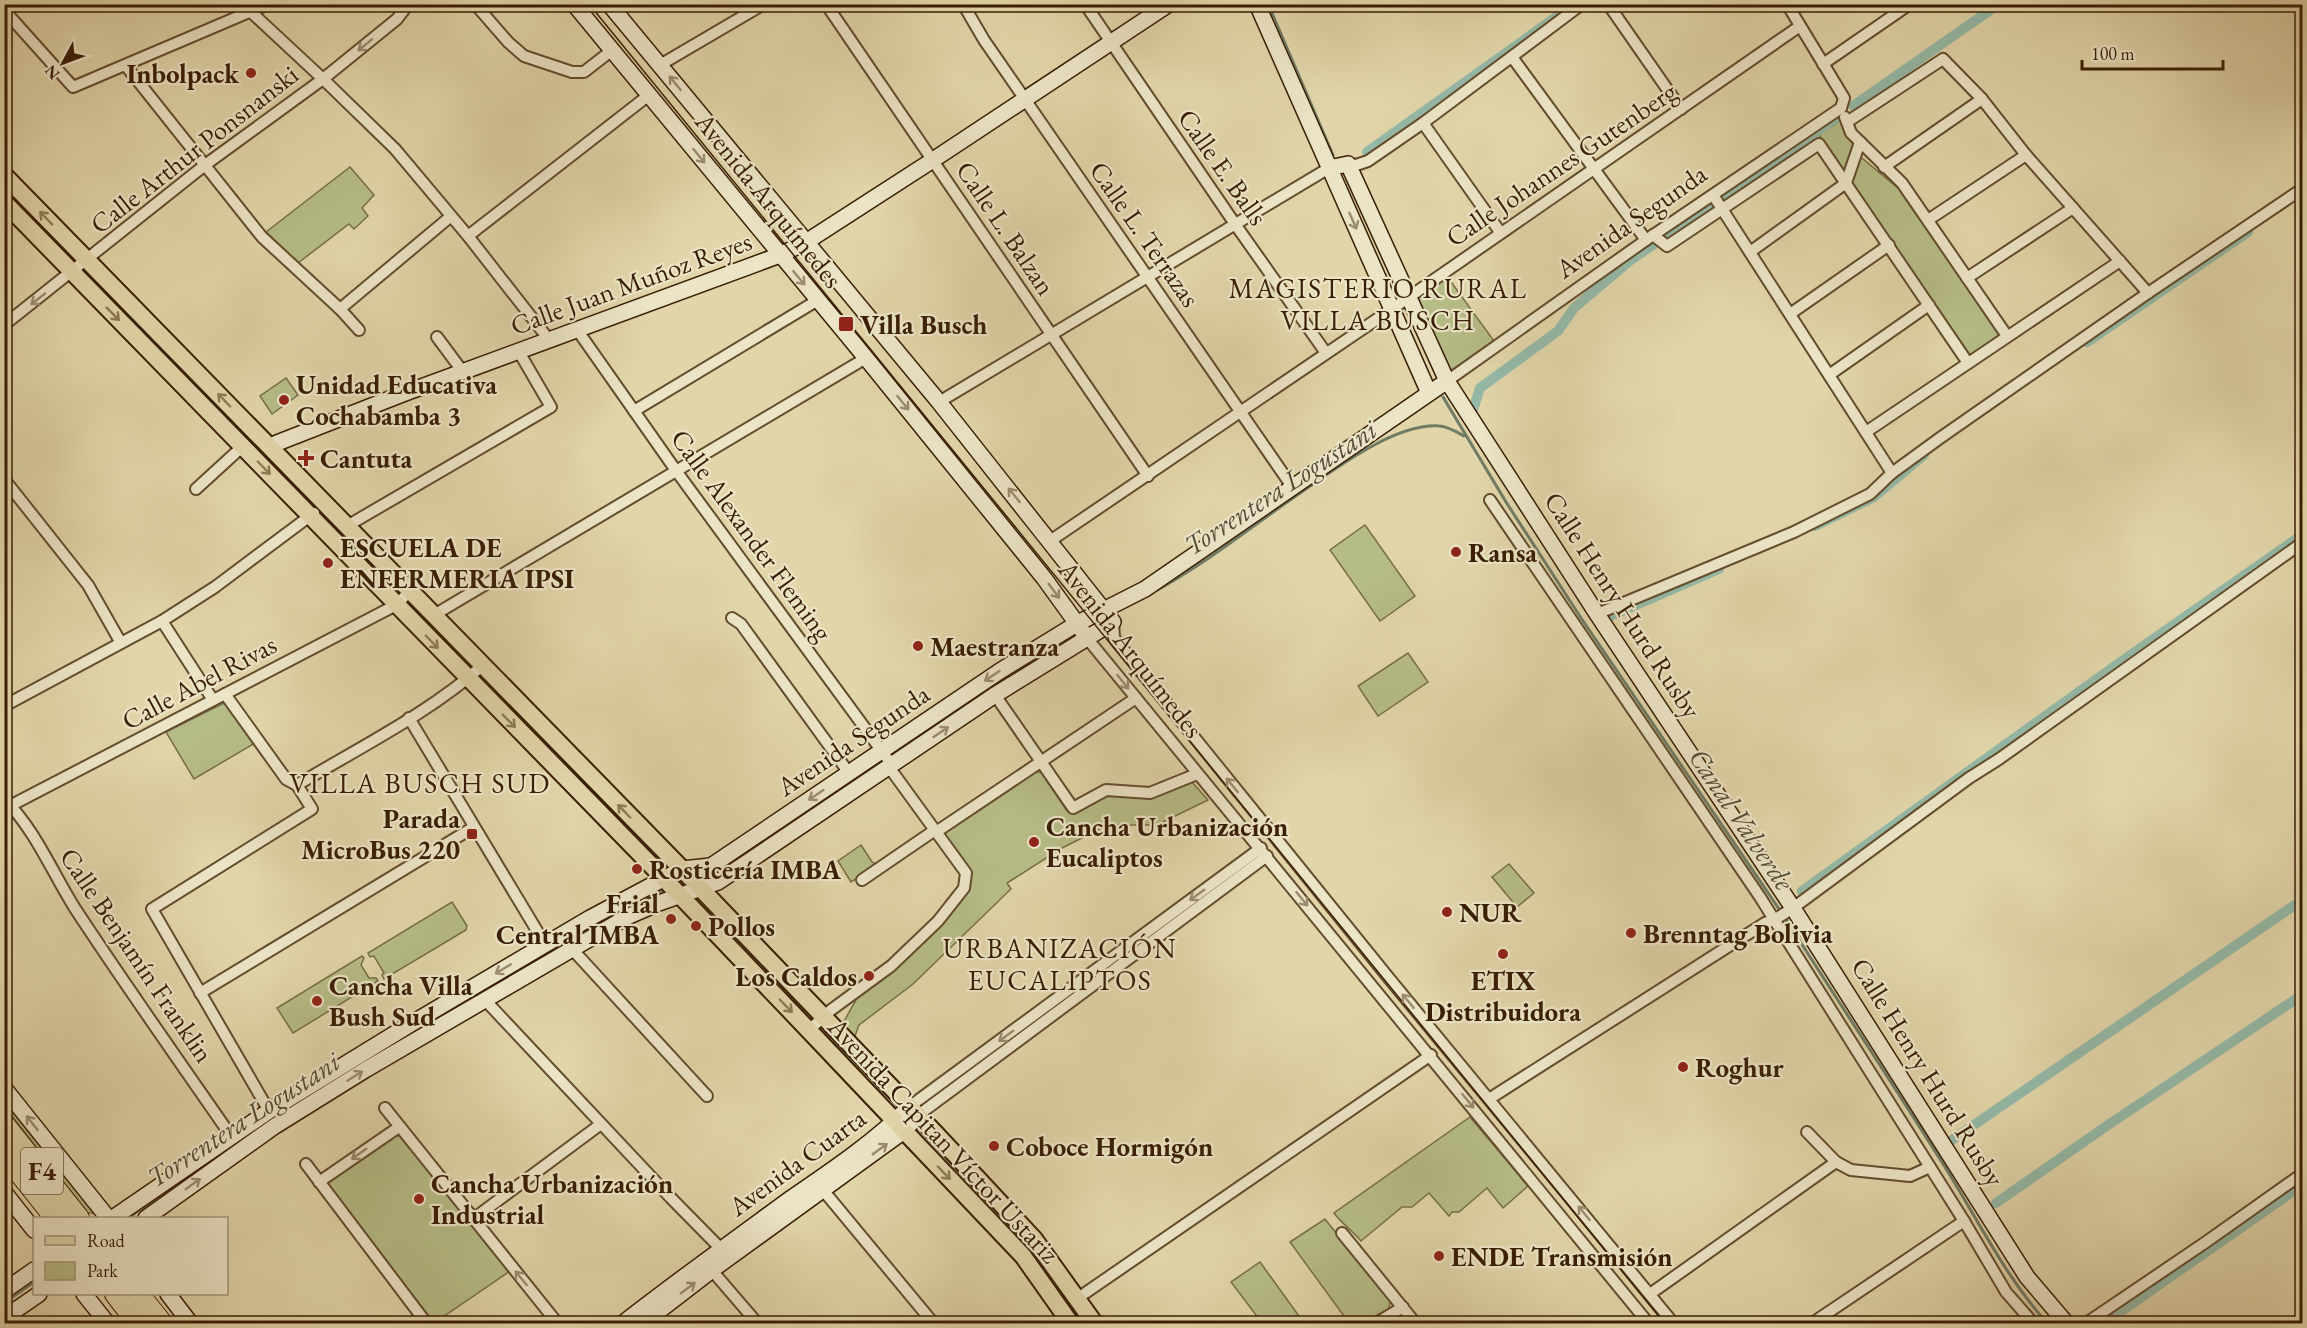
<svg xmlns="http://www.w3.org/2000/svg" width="2307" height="1328" viewBox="0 0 2307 1328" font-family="'EB Garamond',serif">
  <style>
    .green { fill: #b6bc86; stroke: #786d45; stroke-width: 1.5 }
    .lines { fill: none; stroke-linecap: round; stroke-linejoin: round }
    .stream { stroke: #707b66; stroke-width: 3 }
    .canal { stroke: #94b9a7; stroke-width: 10 }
    .street-casing { stroke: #634c2d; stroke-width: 14 }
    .secondary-casing { stroke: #391e04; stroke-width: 18 }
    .primary-casing { stroke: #391e04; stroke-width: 20 }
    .highway-casing { stroke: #391e04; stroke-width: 22 }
    .street { stroke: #ece4c7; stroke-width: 10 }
    .secondary { stroke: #ece4c7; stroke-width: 15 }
    .primary { stroke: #e1d5a9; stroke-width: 16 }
    .highway { stroke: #e1d5a9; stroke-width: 20 }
    .tram { stroke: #391e04; stroke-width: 1.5 }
    .oneway { stroke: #9b8b6f }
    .oneway2 { stroke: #8d7a56 }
    .poi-dot { fill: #8f2418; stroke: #ece4c7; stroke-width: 2 }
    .labels { text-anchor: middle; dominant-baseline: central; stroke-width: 4.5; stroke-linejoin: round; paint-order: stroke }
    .shield { fill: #ece4c7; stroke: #6f593e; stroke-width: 1.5 }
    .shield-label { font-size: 26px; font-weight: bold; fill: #391e04 }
    .poi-label { font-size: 27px; font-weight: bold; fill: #391e04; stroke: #ece4c7; text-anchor: start }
    .street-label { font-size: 27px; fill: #391e04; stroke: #ece4c7 }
    .neighbourhood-label { font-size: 28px; letter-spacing: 1.5px; fill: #391e04; stroke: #ece4c7 }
    .water-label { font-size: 28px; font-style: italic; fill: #544c35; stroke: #ece4c7 }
  </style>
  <rect width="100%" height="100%" fill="#e1d5a9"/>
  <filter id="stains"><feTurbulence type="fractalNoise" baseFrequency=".00333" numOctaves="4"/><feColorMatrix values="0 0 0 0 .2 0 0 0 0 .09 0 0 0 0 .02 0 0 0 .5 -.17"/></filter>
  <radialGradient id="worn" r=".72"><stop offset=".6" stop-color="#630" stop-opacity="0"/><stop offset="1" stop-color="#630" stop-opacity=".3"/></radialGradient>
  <g class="green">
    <path d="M 1841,120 L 1850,140 L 1862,158 L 1899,189 L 2000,334 L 1970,356 L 1819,135 Z"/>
    <path d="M 350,167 L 374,195 L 362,208 L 368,216 L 354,229 L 349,224 L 298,263 L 266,232 Z"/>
    <path d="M 1446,275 L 1494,341 L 1453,370 L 1448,372 L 1415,303 L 1418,295 Z"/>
    <path d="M 286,378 L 298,395 L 272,414 L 260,396 Z"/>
    <path d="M 1365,525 L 1415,596 L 1380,621 L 1330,550 Z"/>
    <path d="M 1408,653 L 1428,682 L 1378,716 L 1358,686 Z"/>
    <path d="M 490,682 L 660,857 L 658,859 L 656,860 L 485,686 Z"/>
    <path d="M 226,702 L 255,743 L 194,779 L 166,732 Z"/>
    <path d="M 1036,772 L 1041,772 L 1067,811 L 1072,814 L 1107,794 L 1156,796 L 1191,781 L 1208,800 L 1157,825 L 1108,825 L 1062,848 L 1007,883 L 1011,889 L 913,984 L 859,1025 L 855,1036 L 842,1025 L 857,998 L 889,974 L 966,893 C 978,871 957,854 945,837 L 946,832 Z"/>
    <path d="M 861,845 L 872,862 L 878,865 L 851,882 L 838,861 Z"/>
    <path d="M 1509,864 L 1534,893 L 1517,907 L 1492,877 Z"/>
    <path d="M 452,902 L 467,926 L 466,930 L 384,979 L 382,975 L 384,973 L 374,956 L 370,957 L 368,953 Z"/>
    <path d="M 710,908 L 814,1019 L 811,1022 L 706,911 Z"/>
    <path d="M 362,956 L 364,958 L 361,965 L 369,978 L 376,978 L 378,981 L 293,1033 L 277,1008 Z"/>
    <path d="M 4,1100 L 94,1213 L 88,1213 L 5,1107 Z"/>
    <path d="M 1470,1117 L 1528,1186 L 1503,1208 L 1487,1188 L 1459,1212 L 1452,1212 L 1449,1216 L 1429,1193 L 1412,1207 L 1402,1207 L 1361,1241 C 1352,1230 1342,1224 1334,1213 Z"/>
    <path d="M 916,1124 L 1029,1241 L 1087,1323 L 1078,1323 L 912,1131 Z"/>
    <path d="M 393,1135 L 405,1137 L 510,1271 L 434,1323 L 328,1185 L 331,1179 Z"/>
    <path d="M 1325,1219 L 1390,1301 L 1389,1309 L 1363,1323 L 1349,1323 L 1290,1242 Z"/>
    <path d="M 1260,1262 L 1304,1323 L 1262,1323 L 1231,1282 Z"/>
  </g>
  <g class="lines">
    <g class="stream">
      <path d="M 1268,4 L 1333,155"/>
      <path d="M 1443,397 L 1506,502 L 1581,618 L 1781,912"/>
      <path d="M 1152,593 C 1202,566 1247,530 1293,498 C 1330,473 1393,423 1439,426 C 1447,426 1457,432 1464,436"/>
      <path d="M 1014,673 L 1076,633"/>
      <path d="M 895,753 L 995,685"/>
      <path d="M 753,847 L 880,763"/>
      <path d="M 615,913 L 661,892"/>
      <path d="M 1785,918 C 1838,1001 1893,1084 1945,1167 C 1978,1220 2006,1278 2048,1324"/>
      <path d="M 398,1042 L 541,955"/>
      <path d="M 128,1218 L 220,1154 L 290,1108"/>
      <path d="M 4,1303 L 34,1282"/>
    </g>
    <g class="canal">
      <path d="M 1853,106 L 1999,4"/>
      <path d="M 1367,152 L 1559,15"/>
      <path d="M 1722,197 L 1838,117"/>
      <path d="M 2087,342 L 2248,232"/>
      <path d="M 1473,410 L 1480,388 L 1558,331 L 1574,308 L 1632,259 L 1709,207"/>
      <path d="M 1815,526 L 1874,497 L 1924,455"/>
      <path d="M 1606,618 L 1719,569"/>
      <path d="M 1802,891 L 2119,663 L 2302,535"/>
      <path d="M 1949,1142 L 2302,900"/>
      <path d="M 1996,1203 L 2111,1123 L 2302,995"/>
      <path d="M 2103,1324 L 2302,1185"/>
      <path d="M 2300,1324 L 2302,1322"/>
    </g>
    <defs>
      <g id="street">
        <path d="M 475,4 L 508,42 L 524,56 L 572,72 L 584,72 L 611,51"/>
        <path d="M 826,4 L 1148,476"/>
        <path d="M 963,4 L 984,40 L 1293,488"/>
        <path d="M 1085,4 L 1235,224 L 1326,353"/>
        <path d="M 1608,4 L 1681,109"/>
        <path d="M 1787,4 L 1844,98 L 1841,108"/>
        <path d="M 4,10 L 73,87 L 268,4"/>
        <path d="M 251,12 L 323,79 L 395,149 L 468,236 L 550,341"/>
        <path d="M 1512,57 L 1646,240"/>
        <path d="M 1823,64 L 1910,4"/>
        <path d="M 660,65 L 764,4"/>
        <path d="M 126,66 L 262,237 L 340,309 L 359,330"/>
        <path d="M 1845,117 L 1851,133 L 1902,183 L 2007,336"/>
        <path d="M 1847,122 L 1943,59 L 1982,99 L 2026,155 L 2148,293"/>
        <path d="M 1423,123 L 1500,232"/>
        <path d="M 1348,164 L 1356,165 L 1368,161 L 1423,123 L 1582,4"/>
        <path d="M 1884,167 L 1982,99"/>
        <path d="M 1713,195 L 1892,473"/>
        <path d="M 1928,220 L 2026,155"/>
        <path d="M 1653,235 L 1667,246 L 1819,144 L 1968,363"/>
        <path d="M 468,236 L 649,95"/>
        <path d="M 1750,252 L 1846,183 L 1860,142"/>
        <path d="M 1967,278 L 2073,208"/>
        <path d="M 340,309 L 450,217"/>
        <path d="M 1790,314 L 1889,245"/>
        <path d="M 4,325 L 205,165 L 323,79 L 397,19 L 404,10 L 405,4"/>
        <path d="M 578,331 L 677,472 L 892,765"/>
        <path d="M 437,337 L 463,372"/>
        <path d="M 1829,375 L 1929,305"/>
        <path d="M 1447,381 L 1646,240 L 1841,108"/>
        <path d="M 939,402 L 1329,168"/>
        <path d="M 634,411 L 818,300"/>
        <path d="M 1866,432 L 2120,261"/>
        <path d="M 4,479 L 88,585 L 121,643"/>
        <path d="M 196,489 L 243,446"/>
        <path d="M 1490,500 L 1760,897 L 1964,1221 L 2006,1292 L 2034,1324"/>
        <path d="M 347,526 L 551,407 L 519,352"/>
        <path d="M 1050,541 L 1386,313 L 1800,26"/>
        <path d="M 1597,614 L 1794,532 L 1870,494 L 1892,473 L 1940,438 L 2148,293 L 2302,189"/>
        <path d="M 434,615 L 866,358"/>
        <path d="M 732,618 L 741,624 L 849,773"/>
        <path d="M 162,621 L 213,700"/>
        <path d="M 1113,622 L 1114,638 L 1388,977 L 1674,1324"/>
        <path d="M 1086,637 L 1649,1324"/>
        <path d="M 225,694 L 286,779 L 297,785 L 312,809 L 152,909 L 269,1111"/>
        <path d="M 995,695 L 1073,808 L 1106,790 L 1150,793 L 1197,774"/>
        <path d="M 4,706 L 162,621 L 215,587 L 314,513"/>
        <path d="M 409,718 L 545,944"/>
        <path d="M 297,785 C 357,749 431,712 483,665"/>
        <path d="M 4,799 C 35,829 53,874 76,910 C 126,986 179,1061 231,1136"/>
        <path d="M 4,809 L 396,605 L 410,591"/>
        <path d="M 936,832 L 1136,698"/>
        <path d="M 862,880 L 935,830"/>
        <path d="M 572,949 L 707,1096"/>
        <path d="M 200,993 L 474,827"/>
        <path d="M 485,1000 L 670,1197 L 726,1254"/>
        <path d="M 809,1030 L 831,1010 L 891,966 L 938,921 L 964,888 L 966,873 L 889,767"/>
        <path d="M 1489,1099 L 1765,923 L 1774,920 L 1793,908 L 1969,778 L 1999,759 L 2302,543"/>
        <path d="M 909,1107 L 1261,848"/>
        <path d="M 385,1108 L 558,1324"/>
        <path d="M 917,1116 L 1267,856"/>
        <path d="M 1807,1132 L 1836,1162 L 1851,1170 L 1910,1176 L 1930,1167"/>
        <path d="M 306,1164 L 427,1324"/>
        <path d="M 319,1182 L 399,1127"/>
        <path d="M 823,1190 L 934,1324"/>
        <path d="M 473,1219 L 601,1124"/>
        <path d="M 1342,1233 L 1416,1324"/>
        <path d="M 709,1267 L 758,1324"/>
        <path d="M 1650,1294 L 1836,1162"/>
        <path d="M 1078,1298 L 1431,1055"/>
        <path d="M 1375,1324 L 1403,1307"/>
        <path d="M 1811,1324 L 1964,1221"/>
        <path d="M 2085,1324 L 2206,1242 L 2302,1174"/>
      </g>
      <g id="secondary">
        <path d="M 574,4 L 866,358 L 1044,578 L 1083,632"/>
        <path d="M 1257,4 L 1429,393"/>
        <path d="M 1329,168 L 1348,164 L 1447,381 L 1597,614 L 1793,908 L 2027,1277 L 2067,1324"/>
        <path d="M 271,447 L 277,443 L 405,393 L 780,255 L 806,242 L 933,160 L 1169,4"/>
        <path d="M 4,1088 L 108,1218"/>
        <path d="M 4,1192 L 34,1230"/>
        <path d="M 113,1218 L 269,1111 L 409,1025 L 590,918 L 682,869 L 711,866 L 1000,671 L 1078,623 L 1145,589 L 1447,381"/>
        <path d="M 146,1218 L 275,1126 L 365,1070 L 627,917 L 659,903 L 718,882 L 995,695 L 1113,622 L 939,402 L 609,4"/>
        <path d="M 4,1291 L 34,1270"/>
        <path d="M 84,1294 L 108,1324"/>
        <path d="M 168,1294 L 191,1324"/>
        <path d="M 4,1318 L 39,1294"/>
        <path d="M 622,1324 C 677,1281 734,1240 790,1199 C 831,1171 874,1142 909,1107"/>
        <path d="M 642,1324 L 712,1270 L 904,1131 L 917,1116"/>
      </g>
      <g id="primary">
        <path d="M 4,175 L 682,869 L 935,1133 L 1034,1239 L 1095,1324"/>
        <path d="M 4,202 L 650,864 L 818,1040 L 1023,1256 L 1071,1324"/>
      </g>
      <g id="highway">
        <path d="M 4,1124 L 79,1218"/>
        <path d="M 4,1154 L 55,1218"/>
        <path d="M 115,1294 L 138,1324"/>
        <path d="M 139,1294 L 163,1324"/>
      </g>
    </defs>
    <use href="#street" class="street-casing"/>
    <use href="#secondary" class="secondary-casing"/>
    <use href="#primary" class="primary-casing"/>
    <use href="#highway" class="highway-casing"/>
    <use href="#street" class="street"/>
    <use href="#secondary" class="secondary"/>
    <use href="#primary" class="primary"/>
    <use href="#highway" class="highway"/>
    <path class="tram" d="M 589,4 L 1665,1324"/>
  </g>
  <defs><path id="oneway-shaft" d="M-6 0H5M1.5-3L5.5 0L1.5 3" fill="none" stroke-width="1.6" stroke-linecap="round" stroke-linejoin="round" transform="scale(1.5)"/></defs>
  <g class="oneway">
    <use href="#oneway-shaft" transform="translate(365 45) rotate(141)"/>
    <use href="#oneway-shaft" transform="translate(675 83) rotate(-129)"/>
    <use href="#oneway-shaft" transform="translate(699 156) rotate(51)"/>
    <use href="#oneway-shaft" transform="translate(1353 221) rotate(66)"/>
    <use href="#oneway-shaft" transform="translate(799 278) rotate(50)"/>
    <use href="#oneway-shaft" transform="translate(38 299) rotate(142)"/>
    <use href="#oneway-shaft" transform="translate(903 403) rotate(51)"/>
    <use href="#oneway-shaft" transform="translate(1014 495) rotate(-129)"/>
    <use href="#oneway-shaft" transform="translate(1054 591) rotate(53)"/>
    <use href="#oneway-shaft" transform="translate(992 676) rotate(146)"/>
    <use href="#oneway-shaft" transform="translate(1123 682) rotate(51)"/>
    <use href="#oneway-shaft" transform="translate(941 732) rotate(-34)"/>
    <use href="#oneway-shaft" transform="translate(1232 785) rotate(-129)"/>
    <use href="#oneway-shaft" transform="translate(816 795) rotate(146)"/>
    <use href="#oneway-shaft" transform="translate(1197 895) rotate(144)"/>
    <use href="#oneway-shaft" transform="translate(1302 899) rotate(51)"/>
    <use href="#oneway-shaft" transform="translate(503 969) rotate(149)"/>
    <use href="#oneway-shaft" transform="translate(1408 1001) rotate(-130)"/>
    <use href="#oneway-shaft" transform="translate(1006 1036) rotate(144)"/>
    <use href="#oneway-shaft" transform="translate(355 1076) rotate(-32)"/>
    <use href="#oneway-shaft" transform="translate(1468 1101) rotate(51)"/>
    <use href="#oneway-shaft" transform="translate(32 1123) rotate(-128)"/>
    <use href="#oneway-shaft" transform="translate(880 1149) rotate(-36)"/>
    <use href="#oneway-shaft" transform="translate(359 1154) rotate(145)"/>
    <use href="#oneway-shaft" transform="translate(193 1184) rotate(-36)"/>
    <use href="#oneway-shaft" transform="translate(1584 1213) rotate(-129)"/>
    <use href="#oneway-shaft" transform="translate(521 1278) rotate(-129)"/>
    <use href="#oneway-shaft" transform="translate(688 1288) rotate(-37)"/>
  </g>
  <g class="oneway2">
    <use href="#oneway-shaft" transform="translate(46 218) rotate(-134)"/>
    <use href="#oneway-shaft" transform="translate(113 314) rotate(45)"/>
    <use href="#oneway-shaft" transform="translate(224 400) rotate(-134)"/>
    <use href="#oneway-shaft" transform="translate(264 468) rotate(46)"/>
    <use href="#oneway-shaft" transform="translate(432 642) rotate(46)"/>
    <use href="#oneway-shaft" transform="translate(509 721) rotate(45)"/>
    <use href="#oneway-shaft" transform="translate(624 811) rotate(-134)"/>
    <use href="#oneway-shaft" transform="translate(786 1006) rotate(46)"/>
    <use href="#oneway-shaft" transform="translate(944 1173) rotate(46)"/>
  </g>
  <g class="poi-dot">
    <circle cx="251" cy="73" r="6"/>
    <rect x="838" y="316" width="16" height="16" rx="3"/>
    <circle cx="284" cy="400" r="6"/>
    <path d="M303 449h6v6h6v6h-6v6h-6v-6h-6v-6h6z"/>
    <circle cx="1456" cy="552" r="6"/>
    <circle cx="328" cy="563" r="6"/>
    <circle cx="918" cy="646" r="6"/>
    <rect x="466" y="828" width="12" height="12" rx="3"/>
    <circle cx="1034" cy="842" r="6"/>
    <circle cx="637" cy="869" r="6"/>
    <circle cx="1447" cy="912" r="6"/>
    <circle cx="671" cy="919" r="6"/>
    <circle cx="696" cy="926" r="6"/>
    <circle cx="1631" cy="933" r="6"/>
    <circle cx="1503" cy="954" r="6"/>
    <circle cx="869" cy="976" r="6"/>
    <circle cx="317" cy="1001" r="6"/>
    <circle cx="1683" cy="1067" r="6"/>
    <circle cx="994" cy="1146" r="6"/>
    <circle cx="419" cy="1199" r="6"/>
    <circle cx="1439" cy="1256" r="6"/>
  </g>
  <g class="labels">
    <rect class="shield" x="21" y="1148" width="42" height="46" rx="4.5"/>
    <g class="shield-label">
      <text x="42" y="1171">F4</text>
    </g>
    <g class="poi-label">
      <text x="239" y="73" text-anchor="end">Inbolpack</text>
      <text x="860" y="324">Villa Busch</text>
      <text x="296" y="384">Unidad Educativa<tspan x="296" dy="31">Cochabamba 3</tspan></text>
      <text x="320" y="458">Cantuta</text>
      <text x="340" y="547">ESCUELA DE<tspan x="340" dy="31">ENFERMERIA IPSI</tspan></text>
      <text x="1468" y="552">Ransa</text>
      <text x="930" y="646">Maestranza</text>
      <text x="460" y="818" text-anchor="end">Parada<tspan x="460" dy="31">MicroBus 220</tspan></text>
      <text x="1046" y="826">Cancha Urbanización<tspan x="1046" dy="31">Eucaliptos</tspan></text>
      <text x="649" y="869">Rosticería IMBA</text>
      <text x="659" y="903" text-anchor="end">Frial<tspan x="659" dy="31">Central IMBA</tspan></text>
      <text x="1459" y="912">NUR</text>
      <text x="708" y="926">Pollos</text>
      <text x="1643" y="933">Brenntag Bolivia</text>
      <text x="857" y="976" text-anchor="end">Los Caldos</text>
      <text x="1503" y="980" text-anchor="middle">ETIX<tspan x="1503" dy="31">Distribuidora</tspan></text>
      <text x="329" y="985">Cancha Villa<tspan x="329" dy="31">Bush Sud</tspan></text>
      <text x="1695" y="1067">Roghur</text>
      <text x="1006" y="1146">Coboce Hormigón</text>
      <text x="431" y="1183">Cancha Urbanización<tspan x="431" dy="31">Industrial</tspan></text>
      <text x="1451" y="1256">ENDE Transmisión</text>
    </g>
    <g class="street-label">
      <text transform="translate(194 149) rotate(-38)">Calle Arthur Ponsnanski</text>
      <text transform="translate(1561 164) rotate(-34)">Calle Johannes Gutenberg</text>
      <text transform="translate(1223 167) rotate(55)">Calle E. Balls</text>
      <text transform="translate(769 200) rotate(51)">Avenida Arquímedes</text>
      <text transform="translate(1631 221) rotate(-35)">Avenida Segunda</text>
      <text transform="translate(1006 228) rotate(56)">Calle L. Balzan</text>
      <text transform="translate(1145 234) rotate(55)">Calle L. Terrazas</text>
      <text transform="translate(631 283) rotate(-20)">Calle Juan Muñoz Reyes</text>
      <text transform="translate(752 535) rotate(54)">Calle Alexander Fleming</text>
      <text transform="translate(1623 605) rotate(57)">Calle Henry Hurd Rusby</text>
      <text transform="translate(1131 649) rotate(52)">Avenida Arquímedes</text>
      <text transform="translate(199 682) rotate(-28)">Calle Abel Rivas</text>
      <text transform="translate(853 740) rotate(-34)">Avenida Segunda</text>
      <text transform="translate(137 955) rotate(56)">Calle Benjamín Franklin</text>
      <text transform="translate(1928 1072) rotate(58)">Calle Henry Hurd Rusby</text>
      <text transform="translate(944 1140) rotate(47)">Avenida Capitan Víctor Ustariz</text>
      <text transform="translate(797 1162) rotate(-36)">Avenida Cuarta</text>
    </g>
    <g class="neighbourhood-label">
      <text x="1378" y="288">MAGISTERIO RURAL<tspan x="1378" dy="32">VILLA BUSCH</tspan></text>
      <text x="420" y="783">VILLA BUSCH SUD</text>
      <text x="1060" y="948">URBANIZACIÓN<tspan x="1060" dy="32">EUCALIPTOS</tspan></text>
    </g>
    <g class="water-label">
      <text transform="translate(1280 487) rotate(-33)">Torrentera Logustani</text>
      <text transform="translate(1742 819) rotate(56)">Canal Valverde</text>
      <text transform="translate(243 1119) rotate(-33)">Torrentera Logustani</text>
    </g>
  </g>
  <rect width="2307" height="1328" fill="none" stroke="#e1d5a9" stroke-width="24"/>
  <rect x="6" y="6" width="2295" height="1316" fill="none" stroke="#391e04" stroke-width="3"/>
  <rect x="12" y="12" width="2283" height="1304" fill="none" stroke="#391e04" stroke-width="1.5"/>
  <rect x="33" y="1217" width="195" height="78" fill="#ece4c7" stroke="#a49579" stroke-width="1.5"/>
  <rect x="45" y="1236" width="30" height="9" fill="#e1d5a9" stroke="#a49579" stroke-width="1.5"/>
  <text x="87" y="1247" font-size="18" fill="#391e04">Road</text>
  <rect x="45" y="1262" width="30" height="18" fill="#b6bc86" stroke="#a49579" stroke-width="1.5"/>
  <text x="87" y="1277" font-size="18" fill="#391e04">Park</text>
  <g transform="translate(63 63) rotate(229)" stroke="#ece4c7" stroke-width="4.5" paint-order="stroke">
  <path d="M0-4.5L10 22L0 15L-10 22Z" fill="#391e04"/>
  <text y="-9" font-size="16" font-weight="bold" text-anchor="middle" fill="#391e04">N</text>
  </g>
  <path d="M2082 60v9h141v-9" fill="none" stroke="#391e04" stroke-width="3"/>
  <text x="2091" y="60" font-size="18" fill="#391e04" stroke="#ece4c7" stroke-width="4.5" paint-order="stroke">100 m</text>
  <rect width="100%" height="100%" filter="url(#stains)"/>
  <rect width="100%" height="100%" fill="url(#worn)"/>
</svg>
